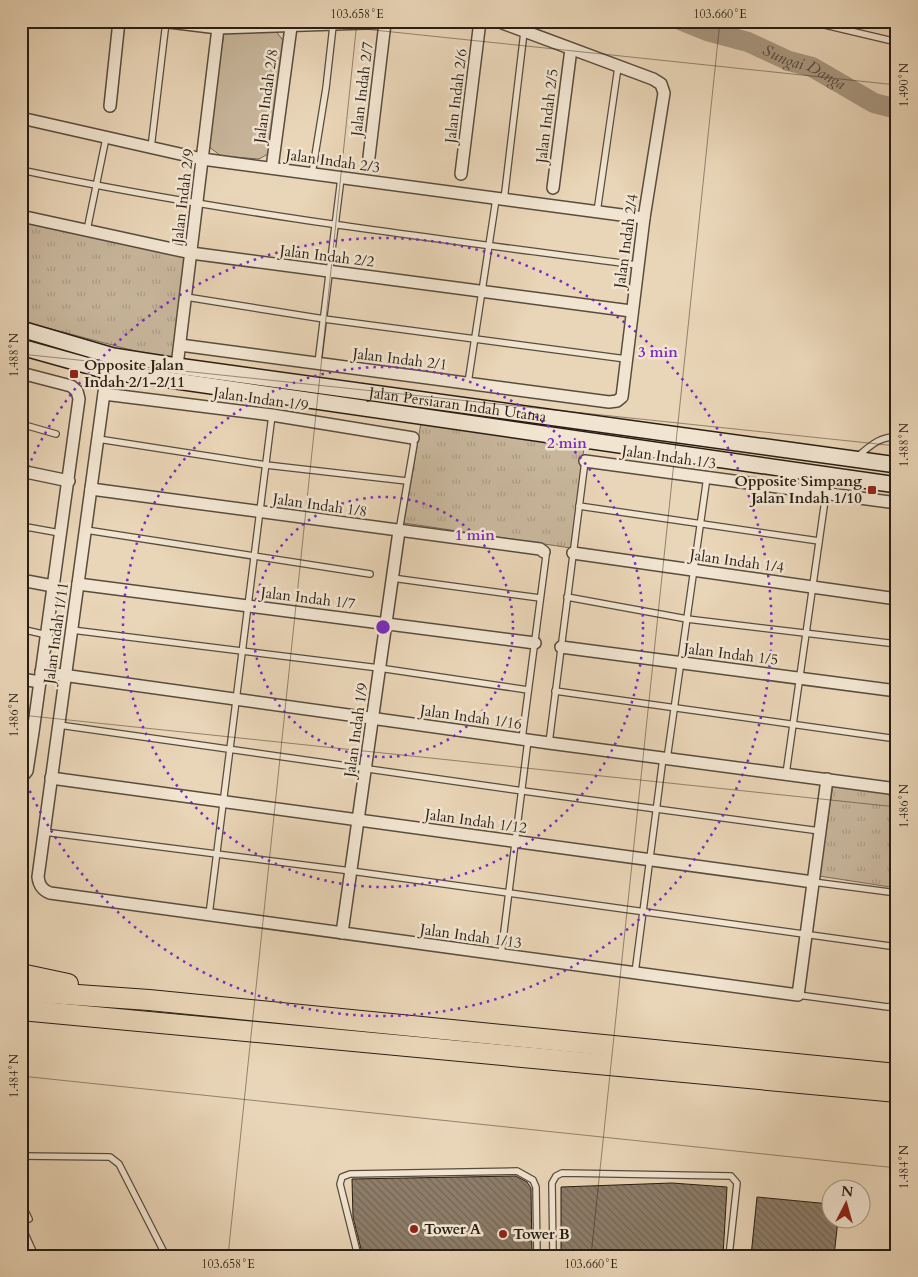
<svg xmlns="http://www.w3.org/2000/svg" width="918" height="1277" viewBox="0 0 918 1277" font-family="Cardo,serif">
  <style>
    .grass { fill: #c8b69b; stroke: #786a58 }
    .park { fill: url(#park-tufts); stroke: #786a58 }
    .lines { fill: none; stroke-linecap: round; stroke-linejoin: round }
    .river { stroke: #a89780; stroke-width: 20 }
    .building { fill: url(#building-back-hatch); stroke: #291e14 }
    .service-casing { stroke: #594c3d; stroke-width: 8 }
    .minor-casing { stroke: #594c3d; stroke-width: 14 }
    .secondary-casing { stroke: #291e14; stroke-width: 18 }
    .motorway-casing { stroke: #291e14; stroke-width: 22 }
    .service { stroke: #f1e4d0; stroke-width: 5.5 }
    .minor { stroke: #f1e4d0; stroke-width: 11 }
    .secondary { stroke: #f1e4d0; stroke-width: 15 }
    .motorway { stroke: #e9d5b7; stroke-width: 20 }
    .ticks { fill: none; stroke: #291e14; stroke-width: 1; stroke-opacity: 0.45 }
    .ring { fill: none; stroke: #7b2cbf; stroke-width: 2.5; stroke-dasharray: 2.5 5 }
    .poi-dot { fill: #8f2418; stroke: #f1e4d0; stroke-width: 2 }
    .labels { text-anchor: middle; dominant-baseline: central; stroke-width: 5; stroke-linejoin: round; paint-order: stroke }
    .street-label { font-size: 15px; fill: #291e14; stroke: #f1e4d0 }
    .poi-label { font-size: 15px; font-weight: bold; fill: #291e14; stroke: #f1e4d0; text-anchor: start }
    .water-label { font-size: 16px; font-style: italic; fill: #55483a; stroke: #f1e4d0 }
    .centre { fill: #7b2cbf; stroke: #f1e4d0; stroke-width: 2.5 }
    .ring-label { font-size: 15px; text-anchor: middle; font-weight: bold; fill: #7b2cbf; stroke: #f1e4d0; stroke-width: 5; stroke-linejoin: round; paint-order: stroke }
    .neatline { fill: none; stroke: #291e14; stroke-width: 2 }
    .ticks-label { font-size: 12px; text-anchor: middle; fill: #291e14 }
  </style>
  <defs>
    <pattern id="park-tufts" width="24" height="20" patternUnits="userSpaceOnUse" patternTransform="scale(1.25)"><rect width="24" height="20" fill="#c8b69b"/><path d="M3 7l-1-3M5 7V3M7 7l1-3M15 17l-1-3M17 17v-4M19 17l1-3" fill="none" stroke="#ac9c85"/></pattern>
    <pattern id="building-back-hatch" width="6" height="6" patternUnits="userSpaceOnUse" patternTransform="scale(1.25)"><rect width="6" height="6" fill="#8d7d69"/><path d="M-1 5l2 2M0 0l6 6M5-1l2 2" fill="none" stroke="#736655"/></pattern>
  </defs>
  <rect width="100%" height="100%" fill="#e9d5b7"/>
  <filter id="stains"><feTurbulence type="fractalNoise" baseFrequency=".004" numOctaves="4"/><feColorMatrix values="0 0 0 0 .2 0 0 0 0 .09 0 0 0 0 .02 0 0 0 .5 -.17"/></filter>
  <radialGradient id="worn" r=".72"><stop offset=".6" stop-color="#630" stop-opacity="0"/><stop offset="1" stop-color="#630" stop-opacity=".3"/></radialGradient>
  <path class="grass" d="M 275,30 L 285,43 L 268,154 L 259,159 L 221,156 L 208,146 L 224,32 Z"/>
  <g class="park">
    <path d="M 21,221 L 185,257 L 173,361 L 21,321 Z"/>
    <path d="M 422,417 L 585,440 L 571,548 L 404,523 Z"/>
    <path d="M 833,785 L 897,794 L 897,888 L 819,876 Z"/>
  </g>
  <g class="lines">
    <path class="river" id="s1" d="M 682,21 L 707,31 L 748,42 L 789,61 L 812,67 L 874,103 L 897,109"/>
  </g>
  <g class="building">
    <path d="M 516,1176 L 527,1182 L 531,1188 L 532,1256 L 366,1256 L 362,1253 L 353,1217 L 352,1179 Z"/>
    <path d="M 672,1183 L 727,1187 L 723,1256 L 561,1256 L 561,1187 Z"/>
    <path d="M 757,1197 L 830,1204 L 830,1220 L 838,1220 L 834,1256 L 751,1256 Z"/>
  </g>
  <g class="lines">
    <defs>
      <g id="service">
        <path d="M 808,21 L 897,42"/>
        <path d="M 151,148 L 166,22"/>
        <path d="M 21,170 C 224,213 431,238 637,265"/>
        <path d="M 312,174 L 326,88 L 333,26"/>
        <path d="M 504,200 L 524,32"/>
        <path d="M 597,212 L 618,67"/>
        <path d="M 87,230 L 106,138"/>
        <path d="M 186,297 L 324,319 L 626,359"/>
        <path d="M 318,363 L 341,178"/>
        <path d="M 468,383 L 496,199"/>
        <path d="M 21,424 L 56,434"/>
        <path d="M 98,439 L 266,465 L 407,481"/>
        <path d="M 858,456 C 870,446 880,436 897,437"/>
        <path d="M 579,506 L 819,541"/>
        <path d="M 21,526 L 60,533"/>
        <path d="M 86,530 L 370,574"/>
        <path d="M 399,531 L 414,444 L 413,438"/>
        <path d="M 392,578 L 540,598"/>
        <path d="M 567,597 L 687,619 L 897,644"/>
        <path d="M 21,629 L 47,635"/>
        <path d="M 72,630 L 379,668 L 528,690"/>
        <path d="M 555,691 L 897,739"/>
        <path d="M 59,725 L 523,791 L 820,831"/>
        <path d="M 21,730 L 33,732"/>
        <path d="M 522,739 L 546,556 L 544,552"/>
        <path d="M 549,743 L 585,461"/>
        <path d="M 667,759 L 707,477"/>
        <path d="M 786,774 L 826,493"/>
        <path d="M 44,832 L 351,871 L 897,947"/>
        <path d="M 813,882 L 897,893"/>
        <path d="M 209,915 L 272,415"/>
        <path d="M 501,955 L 528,740"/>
        <path d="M 635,973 L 663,758"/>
        <path d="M 798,995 L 888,1007 L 895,1005 L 897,999"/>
        <path d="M 21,1156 L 110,1157 L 119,1164 L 166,1256"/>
        <path d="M 21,1203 L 29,1219"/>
        <path d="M 21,1225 L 35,1256"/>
        <path d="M 358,1256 L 340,1184 L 342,1177 L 350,1174 L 517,1171 L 533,1180 L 536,1187 L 537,1256"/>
        <path d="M 553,1256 L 552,1183 L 556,1176 L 562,1173 L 731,1176 L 737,1183 L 729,1256"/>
      </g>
      <g id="minor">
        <path d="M 161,21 L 218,28 L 424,21"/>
        <path d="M 110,106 L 119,21"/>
        <path d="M 21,118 L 202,159 L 644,218"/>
        <path d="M 369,157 L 385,23"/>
        <path d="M 272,168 L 291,27"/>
        <path d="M 461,174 L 480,21"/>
        <path d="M 553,188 L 571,49"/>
        <path d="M 21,216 L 191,253 L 631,311"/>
        <path d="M 180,345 L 609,402 L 617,401 L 622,397 L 644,218 L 664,93 L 661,84 L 653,79 L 497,21"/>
        <path d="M 177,366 L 218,28"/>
        <path d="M 107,371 L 38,877 C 39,885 42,890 50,893 L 798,995 L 827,779"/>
        <path d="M 21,373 L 71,386 L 77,391 L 79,399 L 33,732 L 27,771 L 21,778"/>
        <path d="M 104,394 L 272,415 L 413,438"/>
        <path d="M 585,461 L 897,503"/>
        <path d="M 21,471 L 69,481"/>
        <path d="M 91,489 L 540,549 L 544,552"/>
        <path d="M 573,553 L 897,599"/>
        <path d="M 21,580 L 53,586"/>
        <path d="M 78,584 L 535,643"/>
        <path d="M 561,647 L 897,691"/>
        <path d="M 41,672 L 549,743 L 897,789"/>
        <path d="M 21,679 L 40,682"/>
        <path d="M 51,778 L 813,882"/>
        <path d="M 342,933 L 399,531"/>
      </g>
      <g id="secondary">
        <path id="s2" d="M 21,329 L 113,356 L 177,366 L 897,465"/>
        <path d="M 21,347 L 107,371 L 897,485"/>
      </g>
      <g id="motorway">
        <path d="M 21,974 L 68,984"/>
        <path d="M 21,991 L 149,1000 L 897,1074"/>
        <path d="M 21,1010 L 897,1092"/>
      </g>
    </defs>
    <use href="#service" class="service-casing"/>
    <use href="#minor" class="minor-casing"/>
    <use href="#secondary" class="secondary-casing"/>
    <use href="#motorway" class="motorway-casing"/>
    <use href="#service" class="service"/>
    <use href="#minor" class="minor"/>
    <use href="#secondary" class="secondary"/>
    <use href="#motorway" class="motorway"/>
  </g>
  <path class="ticks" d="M 288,21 L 897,85M 21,354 L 897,446M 21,715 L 897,807M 21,1076 L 897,1168M 228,1256 L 357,21M 591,1256 L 720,21"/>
  <g class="ring">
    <circle cx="383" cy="627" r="130"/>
    <circle cx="383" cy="627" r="260"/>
    <path d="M22 481A389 389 0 1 1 22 773"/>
  </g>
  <g class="poi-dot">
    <rect x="69" y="369" width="10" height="10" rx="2.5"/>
    <rect x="867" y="485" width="10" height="10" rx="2.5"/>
    <circle cx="414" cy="1229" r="5"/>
    <circle cx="503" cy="1234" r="5"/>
  </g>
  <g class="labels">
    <g class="street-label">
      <text transform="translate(362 89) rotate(-83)">Jalan Indah 2/7</text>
      <text transform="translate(266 96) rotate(-82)">Jalan Indah 2/8</text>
      <text transform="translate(456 96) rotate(-83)">Jalan Indah 2/6</text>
      <text transform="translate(547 116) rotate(-83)">Jalan Indah 2/5</text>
      <text transform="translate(333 161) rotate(8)">Jalan Indah 2/3</text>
      <text transform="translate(183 196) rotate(-83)">Jalan Indah 2/9</text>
      <text transform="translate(626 241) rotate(-82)">Jalan Indah 2/4</text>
      <text transform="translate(327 256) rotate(7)">Jalan Indah 2/2</text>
      <text transform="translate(400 359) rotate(7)">Jalan Indah 2/1</text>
      <text transform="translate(261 399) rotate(8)">Jalan Indan 1/9</text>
      <text stroke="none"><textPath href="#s2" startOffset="444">Jalan Persiaran Indah Utama</textPath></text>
      <text transform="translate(669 457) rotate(8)">Jalan Indah 1/3</text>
      <text transform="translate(320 505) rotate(8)">Jalan Indah 1/8</text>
      <text transform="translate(737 561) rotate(8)">Jalan Indah 1/4</text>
      <text transform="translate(308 598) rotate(7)">Jalan Indah 1/7</text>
      <text transform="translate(56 633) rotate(-82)">Jalan Indah 1/11</text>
      <text transform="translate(731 654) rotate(7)">Jalan Indah 1/5</text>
      <text transform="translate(471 717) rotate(8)">Jalan Indah 1/16</text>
      <text transform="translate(356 730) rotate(-82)">Jalan Indah 1/9</text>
      <text transform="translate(476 821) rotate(8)">Jalan Indah 1/12</text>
      <text transform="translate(471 936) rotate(8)">Jalan Indah 1/13</text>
    </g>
    <g class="poi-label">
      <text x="84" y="365">Opposite Jalan<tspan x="84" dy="17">Indah 2/1-2/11</tspan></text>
      <text x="862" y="481" text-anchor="end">Opposite Simpang<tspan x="862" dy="17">Jalan Indah 1/10</tspan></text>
      <text x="424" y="1229">Tower A</text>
      <text x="513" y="1234">Tower B</text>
    </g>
    <g class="water-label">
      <text stroke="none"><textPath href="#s1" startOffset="131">Sungai Danga</textPath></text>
    </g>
  </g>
  <circle cx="383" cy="627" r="8" class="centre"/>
  <g class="ring-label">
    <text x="658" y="357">3 min</text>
    <text x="567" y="448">2 min</text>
    <text x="475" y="540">1 min</text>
  </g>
  <rect width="918" height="1277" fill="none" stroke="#e9d5b7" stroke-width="55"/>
  <g transform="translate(846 1204) rotate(6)"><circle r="24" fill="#f1e4d0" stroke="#a19585"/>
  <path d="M0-4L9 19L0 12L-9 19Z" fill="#8f2418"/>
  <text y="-8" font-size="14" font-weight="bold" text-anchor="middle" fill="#291e14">N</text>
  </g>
  <rect x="28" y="28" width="862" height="1222" class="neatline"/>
  <g class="ticks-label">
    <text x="357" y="18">103.658°E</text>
    <text x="720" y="18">103.660°E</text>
    <text transform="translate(904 85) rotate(-90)" y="4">1.490°N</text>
    <text transform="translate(14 355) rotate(-90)" y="4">1.488°N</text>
    <text transform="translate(904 445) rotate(-90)" y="4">1.488°N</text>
    <text transform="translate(14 715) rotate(-90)" y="4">1.486°N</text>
    <text transform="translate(904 806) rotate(-90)" y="4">1.486°N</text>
    <text transform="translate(14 1076) rotate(-90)" y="4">1.484°N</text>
    <text transform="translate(904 1167) rotate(-90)" y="4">1.484°N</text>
    <text x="228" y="1268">103.658°E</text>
    <text x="591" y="1268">103.660°E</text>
  </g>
  <rect width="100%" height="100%" filter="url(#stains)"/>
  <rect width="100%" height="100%" fill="url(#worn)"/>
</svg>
